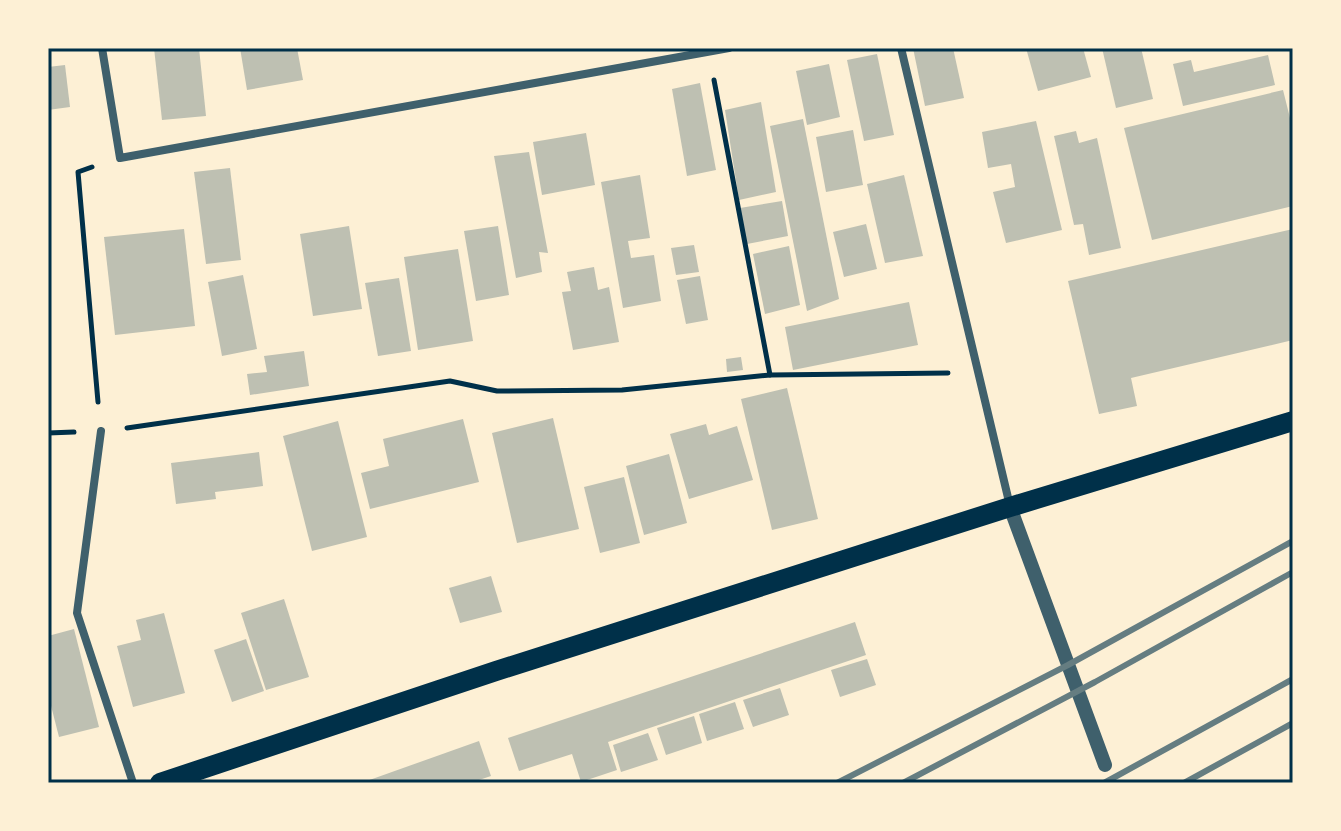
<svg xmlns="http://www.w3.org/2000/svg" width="1341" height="831" viewBox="0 0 1341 831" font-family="Jost,sans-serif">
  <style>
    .building { fill: #bec0b2 }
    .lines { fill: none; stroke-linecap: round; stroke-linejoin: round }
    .path { stroke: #003049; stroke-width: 5 }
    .minor { stroke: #3f606c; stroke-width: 8 }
    .tertiary { stroke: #3f606c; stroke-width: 14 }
    .primary { stroke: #003049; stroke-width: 20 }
    .rail { stroke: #657d81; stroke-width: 6 }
    .neatline { fill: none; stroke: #003049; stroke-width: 3 }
  </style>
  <rect width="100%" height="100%" fill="#fdf0d5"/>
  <g class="building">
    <path d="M 154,48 L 199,48 L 206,116 L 162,120 Z"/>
    <path d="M 240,48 L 297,48 L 303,80 L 247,90 Z"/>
    <path d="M 913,48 L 953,48 L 964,98 L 925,106 Z"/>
    <path d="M 1026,48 L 1083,48 L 1091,77 L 1038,91 Z"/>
    <path d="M 1102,48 L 1141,48 L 1153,99 L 1116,108 Z"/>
    <path d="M 877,54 L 894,135 L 864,141 L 847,60 Z"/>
    <path d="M 1268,55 L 1275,85 L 1183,106 L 1173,64 L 1191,60 L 1194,72 Z"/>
    <path d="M 829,64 L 840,117 L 807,125 L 796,71 Z"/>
    <path d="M 65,65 L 70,107 L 48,110 L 48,67 Z"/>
    <path d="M 700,83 L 716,170 L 687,176 L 672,89 Z"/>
    <path d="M 1283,90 L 1293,130 L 1293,206 L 1152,240 L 1124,128 Z"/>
    <path d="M 761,102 L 776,192 L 739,200 L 725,110 Z"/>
    <path d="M 803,119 L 839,299 L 807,311 L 770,126 Z"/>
    <path d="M 1036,121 L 1062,230 L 1006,243 L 993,192 L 1015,187 L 1011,164 L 988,168 L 982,132 Z"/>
    <path d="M 853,130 L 863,185 L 826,192 L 816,137 Z"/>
    <path d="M 1076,131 L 1079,143 L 1097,138 L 1121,248 L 1089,255 L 1083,224 L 1074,225 L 1054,136 Z"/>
    <path d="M 586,133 L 595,185 L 542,195 L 533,142 Z"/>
    <path d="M 529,152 L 548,253 L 539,252 L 542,272 L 516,278 L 494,156 Z"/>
    <path d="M 230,168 L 241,260 L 206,264 L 194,172 Z"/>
    <path d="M 640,175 L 650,238 L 628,241 L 631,258 L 654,255 L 661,301 L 623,308 L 601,182 Z"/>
    <path d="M 904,175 L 923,256 L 885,263 L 867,184 Z"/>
    <path d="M 782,201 L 788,236 L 747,244 L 740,208 Z"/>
    <path d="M 866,224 L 877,269 L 844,277 L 833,232 Z"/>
    <path d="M 349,226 L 362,309 L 313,316 L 300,234 Z"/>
    <path d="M 498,226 L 509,295 L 476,301 L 464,231 Z"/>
    <path d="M 184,229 L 195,326 L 115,335 L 104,237 Z"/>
    <path d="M 1293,229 L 1293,340 L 1131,378 L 1137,406 L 1099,414 L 1068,281 Z"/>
    <path d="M 694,245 L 699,272 L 676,275 L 671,248 Z"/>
    <path d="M 789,246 L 800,305 L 765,314 L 753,254 Z"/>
    <path d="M 458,249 L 473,341 L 418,350 L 404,257 Z"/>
    <path d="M 594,267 L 598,290 L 609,287 L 619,342 L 573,350 L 562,292 L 571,291 L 567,272 Z"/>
    <path d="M 243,275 L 257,349 L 222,356 L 208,282 Z"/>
    <path d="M 700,276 L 708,320 L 686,324 L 677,280 Z"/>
    <path d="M 399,278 L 411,351 L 378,356 L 365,283 Z"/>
    <path d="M 909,302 L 918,345 L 793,370 L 785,327 Z"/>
    <path d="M 304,351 L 309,386 L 250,395 L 247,374 L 267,372 L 264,356 Z"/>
    <path d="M 741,357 L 743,370 L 727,372 L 726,359 Z"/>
    <path d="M 787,388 L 818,519 L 772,530 L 741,399 Z"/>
    <path d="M 553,418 L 579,529 L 517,543 L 492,433 Z"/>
    <path d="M 463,419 L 479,482 L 370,509 L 361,473 L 389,466 L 383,439 Z"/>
    <path d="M 338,421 L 367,537 L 312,551 L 283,436 Z"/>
    <path d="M 706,424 L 709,435 L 737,426 L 753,480 L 689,499 L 670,434 Z"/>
    <path d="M 259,452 L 263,486 L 215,492 L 216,499 L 176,504 L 171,463 Z"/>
    <path d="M 669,454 L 687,523 L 644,535 L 626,466 Z"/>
    <path d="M 624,477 L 640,543 L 600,553 L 584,487 Z"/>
    <path d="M 491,576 L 502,612 L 460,623 L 449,588 Z"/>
    <path d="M 284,599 L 309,677 L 266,690 L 241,613 Z"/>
    <path d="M 164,613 L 185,693 L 133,707 L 117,646 L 141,640 L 136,620 Z"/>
    <path d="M 855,622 L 866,655 L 608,742 L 617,770 L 581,782 L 572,754 L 519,771 L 508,738 Z"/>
    <path d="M 74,629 L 99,727 L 59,737 L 48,694 L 48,636 Z"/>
    <path d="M 246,639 L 264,691 L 232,702 L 214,650 Z"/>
    <path d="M 867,659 L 876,685 L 840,697 L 831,670 Z"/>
    <path d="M 780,688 L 789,715 L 753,727 L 743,700 Z"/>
    <path d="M 735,702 L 744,729 L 707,741 L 699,714 Z"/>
    <path d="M 694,716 L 702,743 L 666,755 L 657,728 Z"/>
    <path d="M 648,733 L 658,760 L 621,772 L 613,745 Z"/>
    <path d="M 479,741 L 491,776 L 470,783 L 361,783 Z"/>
  </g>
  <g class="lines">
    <g class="path">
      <path d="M 714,80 L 770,375"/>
      <path d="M 92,167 L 78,172 L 98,402"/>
      <path d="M 127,428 L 450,381 L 497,391 L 622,390 L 770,375 L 948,373"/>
      <path d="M 48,433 L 74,432"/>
    </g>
    <g class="minor">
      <path d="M 102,48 L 120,158 L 729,48"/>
      <path d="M 901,48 L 1010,506"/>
      <path d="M 101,431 L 77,613 L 133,783"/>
    </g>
    <path class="tertiary" d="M 1010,507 L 1105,765"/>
    <path class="primary" d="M 160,783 L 496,671 L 1010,507 L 1293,421"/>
    <g class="rail">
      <path d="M 837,783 L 1068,665 L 1293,541"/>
      <path d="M 903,783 L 1095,682 L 1293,572"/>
      <path d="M 1104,783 L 1293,679"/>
      <path d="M 1184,783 L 1293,723"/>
    </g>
  </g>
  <rect width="1341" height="831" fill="none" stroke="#fdf0d5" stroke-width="100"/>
  <rect x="50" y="50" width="1241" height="731" class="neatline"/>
</svg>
